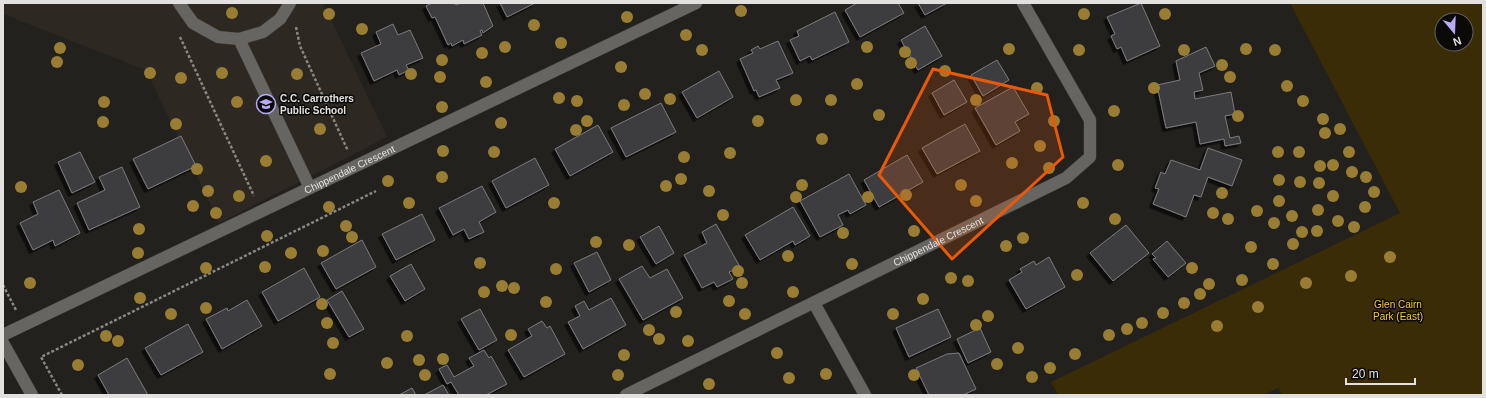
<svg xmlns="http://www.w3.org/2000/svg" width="1486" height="398" viewBox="0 0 1486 398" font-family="Arial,sans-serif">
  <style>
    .built { fill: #2d2922 }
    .green { fill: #3a2c07; fill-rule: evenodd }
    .building { fill: #3e3e41; stroke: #7b7b7e; filter: url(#shadow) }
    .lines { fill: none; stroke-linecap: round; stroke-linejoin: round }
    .minor-casing { stroke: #3f3e3c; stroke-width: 13 }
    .path { stroke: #888785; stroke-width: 2.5; stroke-dasharray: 3 2; stroke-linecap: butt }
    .minor { stroke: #666562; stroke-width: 12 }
    .tree { fill: #987d33 }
    .marked { fill: #e8590c; fill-opacity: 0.2; stroke: #e8590c; stroke-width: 3; stroke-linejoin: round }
    .labels { text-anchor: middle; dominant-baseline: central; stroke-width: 3; stroke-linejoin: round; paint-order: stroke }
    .poi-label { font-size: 10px; font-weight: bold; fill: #e2e1e0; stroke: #0b0a09; text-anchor: start }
    .street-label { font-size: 10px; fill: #e2e1e0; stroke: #0b0a09 }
    .park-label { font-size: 10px; fill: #f9c944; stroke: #0b0a09 }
  </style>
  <defs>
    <filter id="shadow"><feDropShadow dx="-3.5" dy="3.5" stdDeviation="0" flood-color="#0009"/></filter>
  </defs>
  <rect width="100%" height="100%" fill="#22211e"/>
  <path class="built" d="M 3,3 L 323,3 L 387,137 L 219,223 L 146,70 L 3,14 Z"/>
  <path class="green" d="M 1290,3 L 1483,3 L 1483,395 L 1282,395 L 1278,388 L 1263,395 L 1058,395 L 1051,382 L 1400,213 ZM 1442,20 L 1466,20 L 1466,44 L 1442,44 Z"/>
  <g class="building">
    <path d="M 432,3 L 455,3 L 456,5 L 461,3 L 483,3 L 493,26 L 483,33 L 482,30 L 480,31 L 482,35 L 464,44 L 463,40 L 452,46 L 451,43 L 448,45 L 435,17 L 432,18 L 426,6 Z"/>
    <path d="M 500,3 L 535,3 L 507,17 Z"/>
    <path d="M 857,3 L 898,3 L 904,13 L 860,37 L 845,10 Z"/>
    <path d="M 918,3 L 947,3 L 925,15 Z"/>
    <path d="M 1141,3 L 1160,46 L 1127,61 L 1121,47 L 1117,49 L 1111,36 L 1115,34 L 1107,17 Z"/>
    <path d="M 835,12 L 849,42 L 812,60 L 810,56 L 800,61 L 790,40 L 799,36 L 797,31 Z"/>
    <path d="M 393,24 L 398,35 L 410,30 L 423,58 L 406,65 L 409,70 L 399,75 L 397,70 L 374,81 L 361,53 L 381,44 L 376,32 Z"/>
    <path d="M 925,26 L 942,56 L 918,70 L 901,40 Z"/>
    <path d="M 778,41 L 793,73 L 776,80 L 780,88 L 759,97 L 756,90 L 754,91 L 740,59 L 753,53 L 751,50 L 758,46 L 760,49 Z"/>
    <path d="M 1206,47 L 1215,66 L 1199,73 L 1203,90 L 1194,92 L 1195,99 L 1231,92 L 1235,114 L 1225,116 L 1230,138 L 1239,136 L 1241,143 L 1225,146 L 1224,139 L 1200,144 L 1196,122 L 1166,128 L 1157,85 L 1180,80 L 1176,61 Z"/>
    <path d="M 997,60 L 1009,80 L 983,96 L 971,75 Z"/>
    <path d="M 719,71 L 733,97 L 697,118 L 682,92 Z"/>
    <path d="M 954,80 L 967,102 L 944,115 L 932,93 Z"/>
    <path d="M 1013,87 L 1029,114 L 1015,122 L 1020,131 L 996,145 L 975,108 Z"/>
    <path d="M 661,103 L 676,132 L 626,157 L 611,128 Z"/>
    <path d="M 965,124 L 980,151 L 937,174 L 922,148 Z"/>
    <path d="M 598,125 L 613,152 L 570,176 L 555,149 Z"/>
    <path d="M 181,136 L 196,166 L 148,189 L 133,159 Z"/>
    <path d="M 1208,148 L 1242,160 L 1232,186 L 1208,177 L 1201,197 L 1194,195 L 1186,217 L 1153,204 L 1159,189 L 1155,188 L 1161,172 L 1165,174 L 1171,160 L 1200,170 Z"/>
    <path d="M 80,152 L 95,182 L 72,193 L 58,162 Z"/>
    <path d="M 907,155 L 923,182 L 879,207 L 864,180 Z"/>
    <path d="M 535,158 L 549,185 L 506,208 L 492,181 Z"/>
    <path d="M 122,167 L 140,207 L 89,230 L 77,203 L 105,190 L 99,177 Z"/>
    <path d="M 849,174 L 866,205 L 850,214 L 848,210 L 838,215 L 843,225 L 820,237 L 800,201 Z"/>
    <path d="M 482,186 L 496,212 L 479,222 L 484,232 L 469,239 L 464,229 L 453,235 L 439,208 Z"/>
    <path d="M 59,190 L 80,233 L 55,246 L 53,240 L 33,250 L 20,223 L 38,214 L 33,202 Z"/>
    <path d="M 793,207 L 810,236 L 795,245 L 793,241 L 760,260 L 745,235 Z"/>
    <path d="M 422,214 L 435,240 L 396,260 L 382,234 Z"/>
    <path d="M 716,224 L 740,267 L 729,272 L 733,279 L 717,287 L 714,282 L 702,288 L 684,255 L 707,243 L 702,232 Z"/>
    <path d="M 1126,225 L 1149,253 L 1113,281 L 1090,253 Z"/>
    <path d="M 659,226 L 674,253 L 656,264 L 640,237 Z"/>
    <path d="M 362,240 L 376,267 L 336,289 L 321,263 Z"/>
    <path d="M 1167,241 L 1186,263 L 1168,277 L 1153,259 L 1156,258 L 1152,254 Z"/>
    <path d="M 597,252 L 611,280 L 589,292 L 574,263 Z"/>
    <path d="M 1049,257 L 1065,287 L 1026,309 L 1009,280 L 1022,272 L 1020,269 L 1034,261 L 1036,265 Z"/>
    <path d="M 411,264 L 425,289 L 405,301 L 390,276 Z"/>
    <path d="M 642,266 L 650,278 L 667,269 L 683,298 L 643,320 L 619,279 Z"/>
    <path d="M 304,268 L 320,297 L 278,321 L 262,292 Z"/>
    <path d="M 342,291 L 364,329 L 349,337 L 327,300 Z"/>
    <path d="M 611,298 L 626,325 L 583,349 L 568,322 L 580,316 L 575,306 L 584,301 L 589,310 Z"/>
    <path d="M 247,300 L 262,326 L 222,349 L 206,319 L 227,308 L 228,311 Z"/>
    <path d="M 480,309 L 497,340 L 479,350 L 461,319 Z"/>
    <path d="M 938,309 L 951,337 L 909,357 L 896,328 Z"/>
    <path d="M 542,321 L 547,328 L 550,326 L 565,354 L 524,377 L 508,350 L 532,336 L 528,329 Z"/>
    <path d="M 188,324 L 203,352 L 161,375 L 145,348 Z"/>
    <path d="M 980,328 L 991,352 L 968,363 L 957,339 Z"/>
    <path d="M 484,350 L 489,358 L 491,356 L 507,384 L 486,395 L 459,395 L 451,382 L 447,384 L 439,369 L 447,365 L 454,377 L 474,366 L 469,358 Z"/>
    <path d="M 959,353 L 976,389 L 963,395 L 929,395 L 916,368 L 947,354 Z"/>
    <path d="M 127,358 L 148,395 L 109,395 L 98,375 Z"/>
    <path d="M 443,385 L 449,395 L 424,395 Z"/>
    <path d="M 412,388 L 416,395 L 399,395 Z"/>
  </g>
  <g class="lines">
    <defs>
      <g id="minor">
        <path d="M 179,3 L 193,23 L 218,37 L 239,39 L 263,32 L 280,19 L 290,3"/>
        <path d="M 239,39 L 310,188"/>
        <path d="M 814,303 L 865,395"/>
        <path id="s1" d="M 3,335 L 696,3"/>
        <path d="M 3,343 L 32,395"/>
        <path id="s2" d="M 626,395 L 1066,178 L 1090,157 L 1090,120 L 1023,3"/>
      </g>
    </defs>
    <use href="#minor" class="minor-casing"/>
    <g class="path">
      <path d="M 296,27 L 300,46 L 348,151"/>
      <path d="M 180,37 L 254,196"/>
      <path d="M 3,285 L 16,310"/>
      <path d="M 62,395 L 41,357 L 376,191"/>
    </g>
    <use href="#minor" class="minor"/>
  </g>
  <g class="tree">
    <circle cx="741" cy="11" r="6"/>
    <circle cx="232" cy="13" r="6"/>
    <circle cx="329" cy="14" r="6"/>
    <circle cx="1084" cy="14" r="6"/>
    <circle cx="1165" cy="14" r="6"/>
    <circle cx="627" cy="17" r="6"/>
    <circle cx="534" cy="25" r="6"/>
    <circle cx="362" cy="29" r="6"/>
    <circle cx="686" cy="35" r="6"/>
    <circle cx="561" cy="43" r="6"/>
    <circle cx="505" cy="47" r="6"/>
    <circle cx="867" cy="47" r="6"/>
    <circle cx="60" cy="48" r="6"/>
    <circle cx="1009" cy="49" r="6"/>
    <circle cx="1246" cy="49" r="6"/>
    <circle cx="702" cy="50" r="6"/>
    <circle cx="1079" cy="50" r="6"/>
    <circle cx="1184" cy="50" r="6"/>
    <circle cx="1275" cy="50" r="6"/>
    <circle cx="905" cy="52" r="6"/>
    <circle cx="482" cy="53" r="6"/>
    <circle cx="442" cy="60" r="6"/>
    <circle cx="57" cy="62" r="6"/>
    <circle cx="911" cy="63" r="6"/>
    <circle cx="1222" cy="65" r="6"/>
    <circle cx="621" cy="67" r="6"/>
    <circle cx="945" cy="71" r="6"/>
    <circle cx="150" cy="73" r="6"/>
    <circle cx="222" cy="73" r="6"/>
    <circle cx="297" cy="74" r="6"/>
    <circle cx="411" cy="74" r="6"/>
    <circle cx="440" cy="77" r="6"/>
    <circle cx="1230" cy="77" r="6"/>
    <circle cx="181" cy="78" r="6"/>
    <circle cx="486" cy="82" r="6"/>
    <circle cx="857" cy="84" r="6"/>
    <circle cx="1287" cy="86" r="6"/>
    <circle cx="1037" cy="88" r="6"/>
    <circle cx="1154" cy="88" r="6"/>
    <circle cx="645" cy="94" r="6"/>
    <circle cx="559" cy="98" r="6"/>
    <circle cx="670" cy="99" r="6"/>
    <circle cx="796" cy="100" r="6"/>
    <circle cx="831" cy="100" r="6"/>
    <circle cx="976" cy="100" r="6"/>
    <circle cx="577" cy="101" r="6"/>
    <circle cx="1303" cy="101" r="6"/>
    <circle cx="104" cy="102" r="6"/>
    <circle cx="237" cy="102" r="6"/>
    <circle cx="624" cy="105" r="6"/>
    <circle cx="442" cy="107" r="6"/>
    <circle cx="1114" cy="111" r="6"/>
    <circle cx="879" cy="115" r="6"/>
    <circle cx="1238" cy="116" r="6"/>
    <circle cx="1323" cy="119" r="6"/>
    <circle cx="587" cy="121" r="6"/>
    <circle cx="758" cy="121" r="6"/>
    <circle cx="1054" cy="121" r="6"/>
    <circle cx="103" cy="122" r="6"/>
    <circle cx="501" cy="123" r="6"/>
    <circle cx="176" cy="124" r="6"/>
    <circle cx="320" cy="129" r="6"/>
    <circle cx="1340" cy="129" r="6"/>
    <circle cx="576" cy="130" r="6"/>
    <circle cx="1325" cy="133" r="6"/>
    <circle cx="822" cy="139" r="6"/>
    <circle cx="1040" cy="146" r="6"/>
    <circle cx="443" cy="151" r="6"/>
    <circle cx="494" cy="152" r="6"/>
    <circle cx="1278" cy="152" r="6"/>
    <circle cx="1299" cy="152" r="6"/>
    <circle cx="1349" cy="152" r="6"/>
    <circle cx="730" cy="153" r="6"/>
    <circle cx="684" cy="157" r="6"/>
    <circle cx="266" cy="161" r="6"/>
    <circle cx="1012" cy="163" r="6"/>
    <circle cx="1118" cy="165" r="6"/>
    <circle cx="1333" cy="165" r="6"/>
    <circle cx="1320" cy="166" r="6"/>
    <circle cx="1049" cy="168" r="6"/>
    <circle cx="197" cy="169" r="6"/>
    <circle cx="1352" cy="172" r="6"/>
    <circle cx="442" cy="177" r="6"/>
    <circle cx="1366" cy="177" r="6"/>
    <circle cx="681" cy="179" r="6"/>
    <circle cx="1279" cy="180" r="6"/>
    <circle cx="388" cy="181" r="6"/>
    <circle cx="1300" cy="182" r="6"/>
    <circle cx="1319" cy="183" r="6"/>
    <circle cx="802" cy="185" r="6"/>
    <circle cx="961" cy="185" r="6"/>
    <circle cx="666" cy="186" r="6"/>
    <circle cx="21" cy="187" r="6"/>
    <circle cx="208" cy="191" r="6"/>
    <circle cx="709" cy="191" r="6"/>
    <circle cx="1374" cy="192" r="6"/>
    <circle cx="1222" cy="193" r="6"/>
    <circle cx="906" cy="195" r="6"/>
    <circle cx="239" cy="196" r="6"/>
    <circle cx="1333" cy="196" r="6"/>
    <circle cx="796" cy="197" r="6"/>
    <circle cx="868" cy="197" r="6"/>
    <circle cx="976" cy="201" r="6"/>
    <circle cx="1279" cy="201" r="6"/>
    <circle cx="409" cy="203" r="6"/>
    <circle cx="554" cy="203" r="6"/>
    <circle cx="1083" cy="203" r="6"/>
    <circle cx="193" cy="206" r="6"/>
    <circle cx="329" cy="207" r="6"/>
    <circle cx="1365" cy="207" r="6"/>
    <circle cx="1318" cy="210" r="6"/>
    <circle cx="1257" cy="211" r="6"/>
    <circle cx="216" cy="213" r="6"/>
    <circle cx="1213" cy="213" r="6"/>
    <circle cx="723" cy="215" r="6"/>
    <circle cx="1292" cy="216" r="6"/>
    <circle cx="1115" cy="219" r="6"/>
    <circle cx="1228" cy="219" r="6"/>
    <circle cx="1338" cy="221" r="6"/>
    <circle cx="1274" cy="223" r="6"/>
    <circle cx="346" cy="226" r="6"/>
    <circle cx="1354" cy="227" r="6"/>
    <circle cx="139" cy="229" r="6"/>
    <circle cx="914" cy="231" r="6"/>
    <circle cx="1317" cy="231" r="6"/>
    <circle cx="1302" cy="232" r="6"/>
    <circle cx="843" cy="233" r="6"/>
    <circle cx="267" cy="236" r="6"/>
    <circle cx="352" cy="237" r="6"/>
    <circle cx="1023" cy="238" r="6"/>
    <circle cx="596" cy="242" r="6"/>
    <circle cx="1293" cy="244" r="6"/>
    <circle cx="629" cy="245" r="6"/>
    <circle cx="1006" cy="246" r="6"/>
    <circle cx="1251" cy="247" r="6"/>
    <circle cx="323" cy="251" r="6"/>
    <circle cx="138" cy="253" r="6"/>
    <circle cx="291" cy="253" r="6"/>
    <circle cx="788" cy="256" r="6"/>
    <circle cx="1390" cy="257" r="6"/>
    <circle cx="480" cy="263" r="6"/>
    <circle cx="852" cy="264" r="6"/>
    <circle cx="1273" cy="264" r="6"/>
    <circle cx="265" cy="267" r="6"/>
    <circle cx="206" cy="268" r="6"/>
    <circle cx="1192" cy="268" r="6"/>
    <circle cx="556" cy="269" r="6"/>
    <circle cx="738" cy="271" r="6"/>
    <circle cx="1077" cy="275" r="6"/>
    <circle cx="1351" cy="276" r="6"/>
    <circle cx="951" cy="278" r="6"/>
    <circle cx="1242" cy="280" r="6"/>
    <circle cx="968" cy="281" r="6"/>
    <circle cx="30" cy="283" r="6"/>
    <circle cx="742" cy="283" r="6"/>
    <circle cx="1306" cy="283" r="6"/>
    <circle cx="1209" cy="284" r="6"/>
    <circle cx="502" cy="286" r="6"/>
    <circle cx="514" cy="288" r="6"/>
    <circle cx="484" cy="292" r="6"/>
    <circle cx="793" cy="292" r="6"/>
    <circle cx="1200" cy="294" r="6"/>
    <circle cx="140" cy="298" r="6"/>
    <circle cx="923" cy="299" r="6"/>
    <circle cx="729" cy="301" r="6"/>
    <circle cx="546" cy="302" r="6"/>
    <circle cx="1184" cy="303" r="6"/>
    <circle cx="322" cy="304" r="6"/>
    <circle cx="1258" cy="307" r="6"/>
    <circle cx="206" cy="308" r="6"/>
    <circle cx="676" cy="312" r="6"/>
    <circle cx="1163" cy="313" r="6"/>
    <circle cx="171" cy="314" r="6"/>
    <circle cx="745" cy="314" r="6"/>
    <circle cx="893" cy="314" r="6"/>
    <circle cx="988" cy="316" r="6"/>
    <circle cx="327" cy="323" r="6"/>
    <circle cx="1142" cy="323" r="6"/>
    <circle cx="976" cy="325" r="6"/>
    <circle cx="1217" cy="326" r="6"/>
    <circle cx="1127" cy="329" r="6"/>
    <circle cx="649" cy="330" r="6"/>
    <circle cx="511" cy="335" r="6"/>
    <circle cx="1109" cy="335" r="6"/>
    <circle cx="106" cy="336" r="6"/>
    <circle cx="407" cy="336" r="6"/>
    <circle cx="659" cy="339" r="6"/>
    <circle cx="118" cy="341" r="6"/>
    <circle cx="688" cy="341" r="6"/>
    <circle cx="333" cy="343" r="6"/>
    <circle cx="1018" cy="348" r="6"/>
    <circle cx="777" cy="353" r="6"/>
    <circle cx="1075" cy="354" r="6"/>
    <circle cx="624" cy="355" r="6"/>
    <circle cx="443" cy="359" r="6"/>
    <circle cx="419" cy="360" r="6"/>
    <circle cx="387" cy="363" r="6"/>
    <circle cx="997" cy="364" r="6"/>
    <circle cx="78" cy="365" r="6"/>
    <circle cx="1050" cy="368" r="6"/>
    <circle cx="330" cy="374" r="6"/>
    <circle cx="826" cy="374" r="6"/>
    <circle cx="425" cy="375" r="6"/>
    <circle cx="618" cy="375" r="6"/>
    <circle cx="914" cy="375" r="6"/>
    <circle cx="1032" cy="377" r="6"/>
    <circle cx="789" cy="378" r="6"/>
    <circle cx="709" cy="384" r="6"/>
  </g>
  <path class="marked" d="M 933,69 L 1047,95 L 1063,157 L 952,259 L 879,175 Z"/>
  <defs>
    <symbol id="school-ring" viewBox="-11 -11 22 22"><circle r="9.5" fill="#0b0a09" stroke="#b7abf8" stroke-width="1.5"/><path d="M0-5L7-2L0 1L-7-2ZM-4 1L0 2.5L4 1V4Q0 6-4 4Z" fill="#b7abf8"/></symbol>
  </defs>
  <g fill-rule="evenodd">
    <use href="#school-ring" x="255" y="93" width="22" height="22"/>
  </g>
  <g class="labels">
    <g class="poi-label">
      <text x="280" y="98">C.C. Carrothers<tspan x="280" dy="12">Public School</tspan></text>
    </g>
    <g class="street-label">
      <text stroke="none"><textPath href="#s1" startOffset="384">Chippendale Crescent</textPath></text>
      <text stroke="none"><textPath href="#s2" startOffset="348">Chippendale Crescent</textPath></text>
    </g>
    <g class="park-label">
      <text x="1398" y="304">Glen Cairn<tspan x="1398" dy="12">Park (East)</tspan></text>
    </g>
  </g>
  <rect width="1486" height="398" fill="none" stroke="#e2e1e0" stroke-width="8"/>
  <g transform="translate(1454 32) rotate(161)"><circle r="19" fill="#0b0a09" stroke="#61605f"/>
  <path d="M0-3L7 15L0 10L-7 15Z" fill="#b7abf8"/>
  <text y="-6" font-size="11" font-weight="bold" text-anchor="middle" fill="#e2e1e0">N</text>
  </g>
  <path d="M1346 378v6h69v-6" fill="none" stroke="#e2e1e0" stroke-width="2"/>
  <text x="1352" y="378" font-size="12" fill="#e2e1e0" stroke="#0b0a09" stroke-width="3" paint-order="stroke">20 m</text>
</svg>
